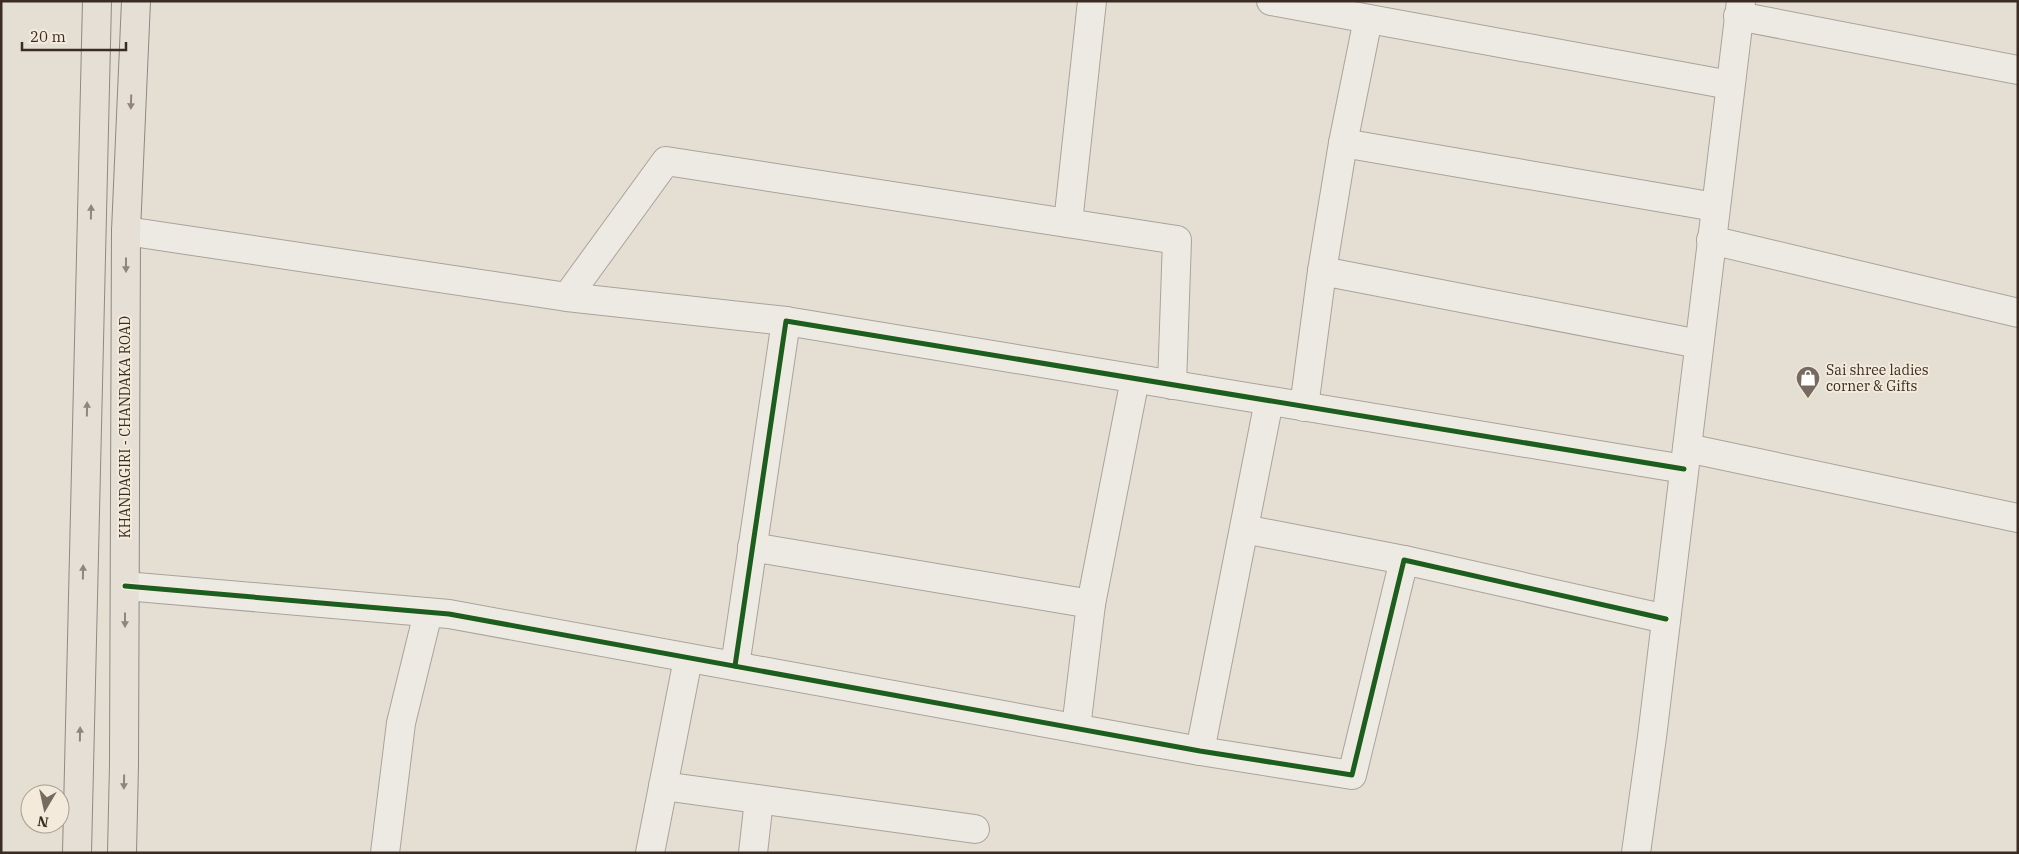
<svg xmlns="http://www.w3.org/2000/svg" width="2019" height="854" viewBox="0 0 2019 854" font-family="'IBM Plex Serif',serif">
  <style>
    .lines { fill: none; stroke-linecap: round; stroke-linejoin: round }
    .minor-casing { stroke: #aaa39b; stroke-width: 30 }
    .primary-casing { stroke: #908982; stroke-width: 30 }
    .minor { stroke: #edeae4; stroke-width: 28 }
    .primary { stroke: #e5dfd6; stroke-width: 28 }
    .cycleway-casing { stroke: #f3eadb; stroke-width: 8 }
    .cycleway { stroke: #1b5e20; stroke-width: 5 }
    .oneway { fill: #90867c }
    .labels { text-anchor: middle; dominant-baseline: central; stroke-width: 4; stroke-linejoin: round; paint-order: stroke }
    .poi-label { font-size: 14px; fill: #3a2c23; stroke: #f3eadb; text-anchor: start }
    .street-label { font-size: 14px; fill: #3a2c23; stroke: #f3eadb }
  </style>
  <rect width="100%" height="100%" fill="#e4ded3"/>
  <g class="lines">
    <defs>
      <g id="minor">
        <path d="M 1271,1 L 1730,85"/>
        <path d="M 1738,16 L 2018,70"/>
        <path d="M 1343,143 L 1368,19"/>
        <path d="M 1068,223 L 1092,1"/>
        <path d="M 126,231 L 567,297 L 786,321"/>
        <path d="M 1711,240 L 2018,313"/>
        <path d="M 1322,271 L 1343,143 L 1715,207"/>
        <path d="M 567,297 L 666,161 L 1177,240 L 1172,385"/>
        <path d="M 1304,407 L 1322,271 L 1699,344"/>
        <path d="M 1687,448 L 2018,518"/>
        <path d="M 1244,529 L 1404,560"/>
        <path d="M 752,547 L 1091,604 L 1135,379"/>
        <path d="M 125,586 L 449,614 L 1200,751 L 1352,775 L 1404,560 L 1666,619"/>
        <path d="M 735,666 L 786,321 L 1684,469"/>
        <path d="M 1076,728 L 1091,604"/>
        <path d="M 1200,751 L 1269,401"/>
        <path d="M 663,786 L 975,829"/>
        <path d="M 385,853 L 401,723 L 428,613"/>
        <path d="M 650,853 L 688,659"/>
        <path d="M 753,853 L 759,800"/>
        <path d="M 1636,853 L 1652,737 L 1741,1"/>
      </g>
      <g id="primary">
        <path d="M 77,853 L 97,1"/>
        <path d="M 122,853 L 124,765 L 126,231 L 136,1"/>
      </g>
    </defs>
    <use href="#minor" class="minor-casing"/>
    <use href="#primary" class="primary-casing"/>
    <use href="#minor" class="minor"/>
    <use href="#primary" class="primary"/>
    <defs>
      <g id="cycleway">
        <path d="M 125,586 L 449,614 L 1200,751 L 1352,775 L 1404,560 L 1666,619"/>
        <path d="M 735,666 L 786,321 L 1684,469"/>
      </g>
    </defs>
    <use href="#cycleway" class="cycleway-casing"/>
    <use href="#cycleway" class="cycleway"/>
  </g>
  <defs><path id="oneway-solid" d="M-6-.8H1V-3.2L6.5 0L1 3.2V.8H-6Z" transform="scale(1.25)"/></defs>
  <g class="oneway">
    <use href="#oneway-solid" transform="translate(131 102) rotate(92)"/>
    <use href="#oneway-solid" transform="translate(91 212) rotate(-89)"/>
    <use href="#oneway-solid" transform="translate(126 265) rotate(90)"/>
    <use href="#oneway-solid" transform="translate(87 409) rotate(-89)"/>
    <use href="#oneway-solid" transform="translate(83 572) rotate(-89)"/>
    <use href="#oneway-solid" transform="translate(125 620) rotate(90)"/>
    <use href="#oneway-solid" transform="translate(80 734) rotate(-89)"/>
    <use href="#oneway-solid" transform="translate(124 782) rotate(91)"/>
  </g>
  <defs>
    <symbol id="shop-pin" viewBox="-11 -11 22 30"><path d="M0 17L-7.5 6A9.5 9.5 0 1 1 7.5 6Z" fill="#766a61" stroke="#f3eadb"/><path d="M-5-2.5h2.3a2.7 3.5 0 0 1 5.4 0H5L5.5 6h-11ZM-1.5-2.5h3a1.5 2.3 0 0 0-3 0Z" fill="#fff"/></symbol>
  </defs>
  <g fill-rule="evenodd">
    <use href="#shop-pin" x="1794" y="364" width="28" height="38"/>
  </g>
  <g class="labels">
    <g class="poi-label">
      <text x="1826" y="370">Sai shree ladies<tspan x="1826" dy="16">corner &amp; Gifts</tspan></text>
    </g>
    <g class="street-label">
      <text transform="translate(125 427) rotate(-90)">KHANDAGIRI - CHANDAKA ROAD</text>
    </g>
  </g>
  <rect width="2019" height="854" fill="none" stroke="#3a2c23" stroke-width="5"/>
  <g transform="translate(45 809) rotate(189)"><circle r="24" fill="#f3eadb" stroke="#a99e91"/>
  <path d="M0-4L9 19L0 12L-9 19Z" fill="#766a61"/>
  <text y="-8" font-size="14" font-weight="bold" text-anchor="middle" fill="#3a2c23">N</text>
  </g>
  <path d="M22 42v8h104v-8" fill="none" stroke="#3a2c23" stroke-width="2.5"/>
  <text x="30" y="42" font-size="15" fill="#3a2c23" stroke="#f3eadb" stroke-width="4" paint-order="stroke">20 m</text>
</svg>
